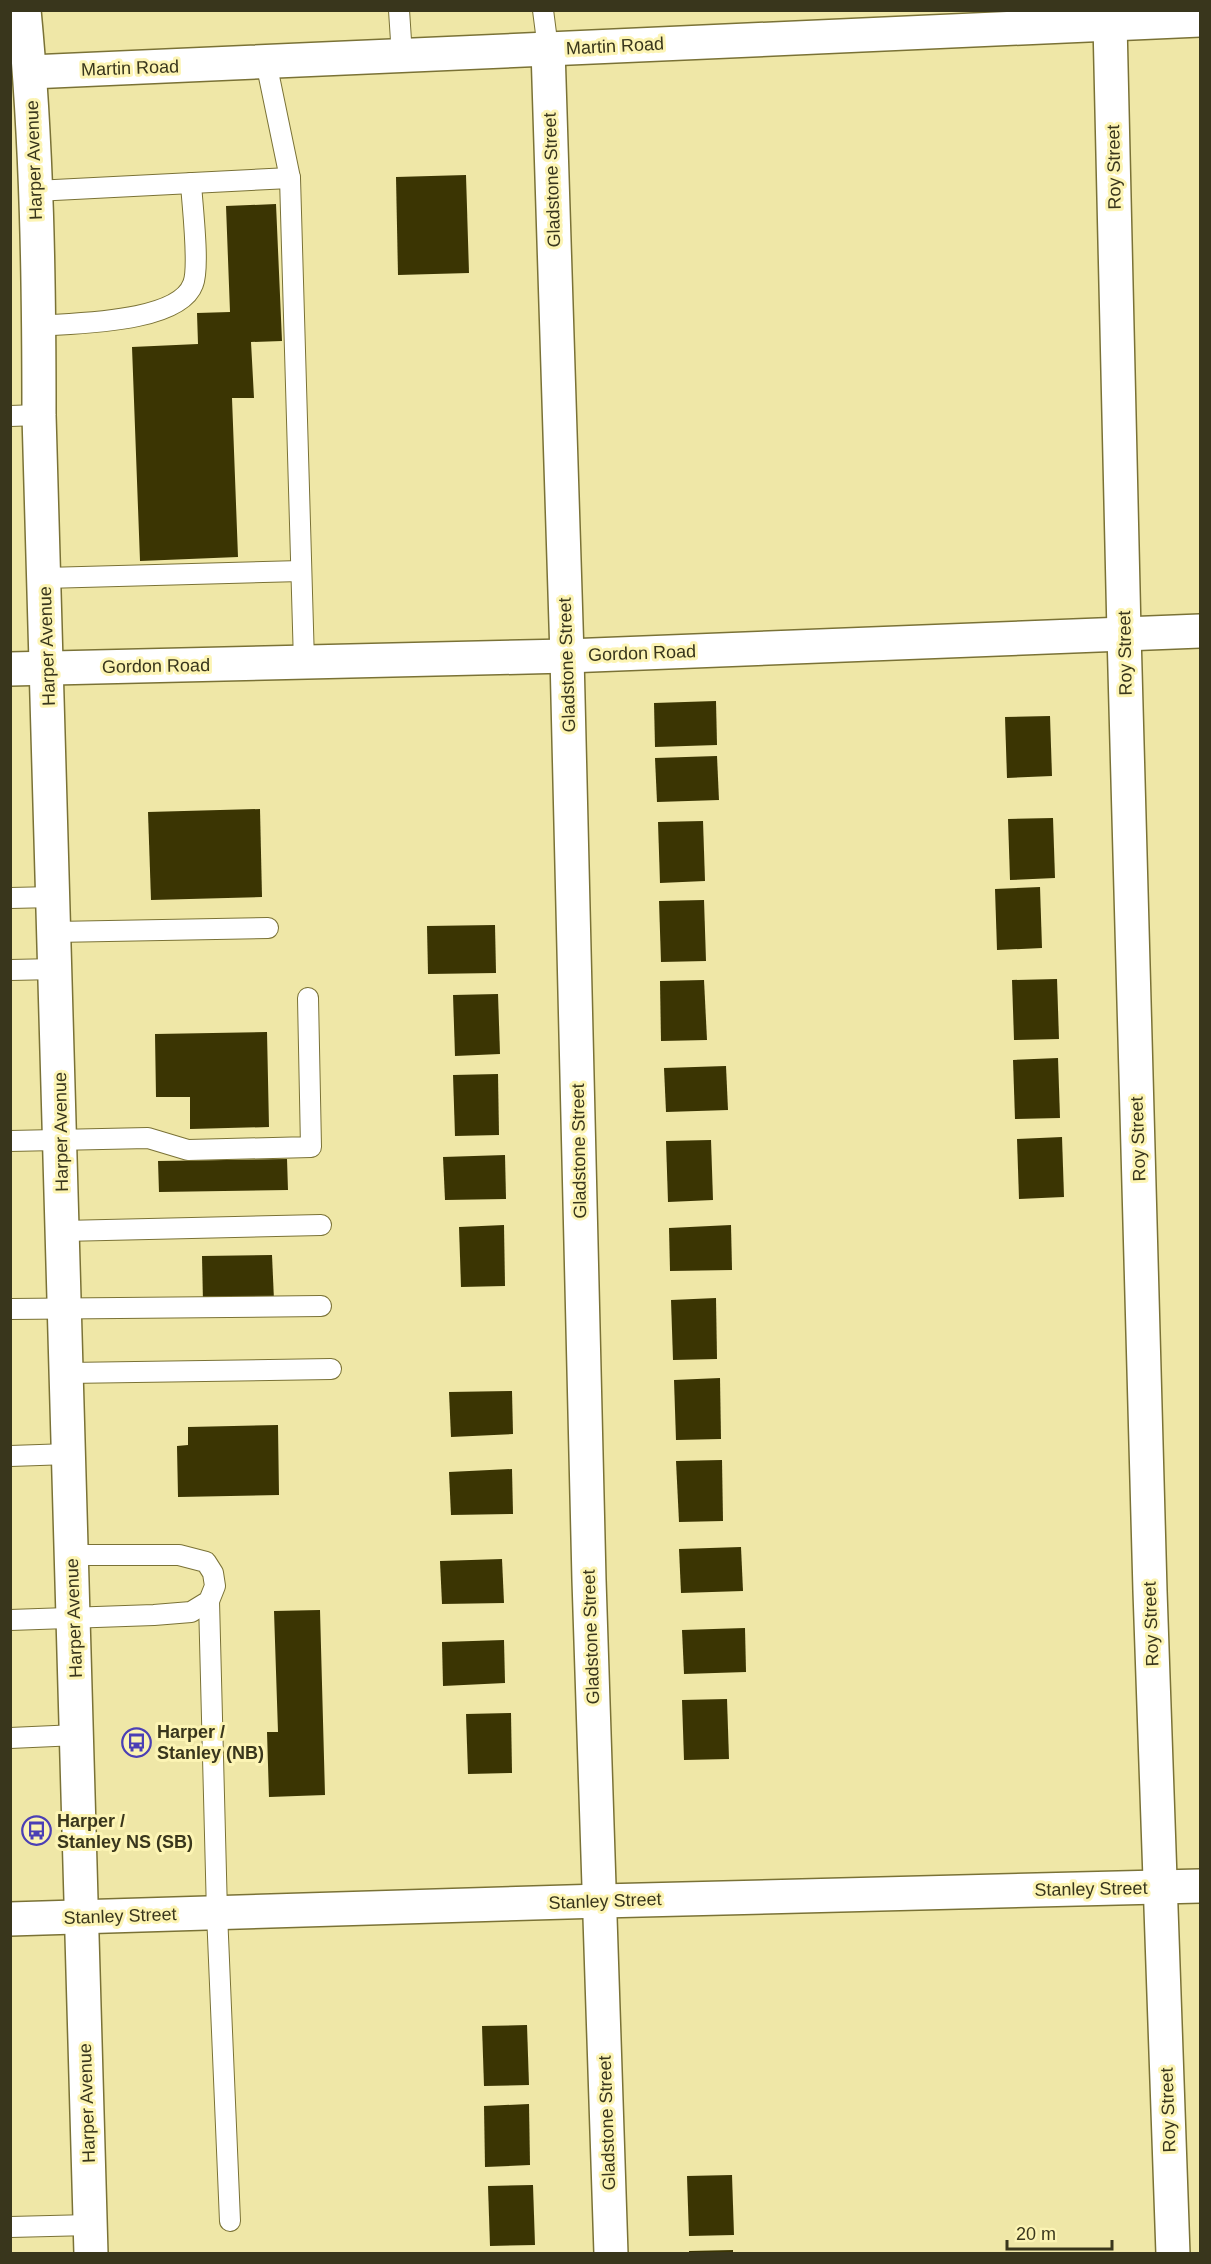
<svg xmlns="http://www.w3.org/2000/svg" width="1211" height="2264" viewBox="0 0 1211 2264" font-family="Helvetica,sans-serif">
  <style>
    .building { fill: #3b3503 }
    .lines { fill: none; stroke-linecap: round; stroke-linejoin: round }
    .service-casing { stroke: #7a7236; stroke-width: 22 }
    .minor-casing { stroke: #7a7236; stroke-width: 36 }
    .secondary-casing { stroke: #7a7236; stroke-width: 36 }
    .service { stroke: #fff; stroke-width: 20 }
    .minor { stroke: #fff; stroke-width: 33 }
    .secondary { stroke: #fff; stroke-width: 33 }
    .labels { text-anchor: middle; dominant-baseline: central; stroke-width: 6; stroke-linejoin: round; paint-order: stroke }
    .street-label { font-size: 18px; fill: #39361c; stroke: #fcf4b4 }
    .poi-label { font-size: 18px; font-weight: bold; fill: #39361c; stroke: #fcf4b4; text-anchor: start }
  </style>
  <rect width="100%" height="100%" fill="#efe7a7"/>
  <g class="building">
    <path d="M 466,175 L 469,273 L 398,275 L 396,177 Z"/>
    <path d="M 276,204 L 282,341 L 251,342 L 254,398 L 232,398 L 238,557 L 140,561 L 132,347 L 198,344 L 197,313 L 230,312 L 226,206 Z"/>
    <path d="M 716,701 L 717,745 L 655,747 L 654,703 Z"/>
    <path d="M 1050,716 L 1052,776 L 1007,778 L 1005,717 Z"/>
    <path d="M 717,756 L 719,800 L 657,802 L 655,758 Z"/>
    <path d="M 260,809 L 262,897 L 151,900 L 148,812 Z"/>
    <path d="M 1053,818 L 1055,878 L 1010,880 L 1008,819 Z"/>
    <path d="M 703,821 L 705,881 L 660,883 L 658,822 Z"/>
    <path d="M 1040,887 L 1042,948 L 997,950 L 995,889 Z"/>
    <path d="M 704,900 L 706,961 L 661,962 L 659,901 Z"/>
    <path d="M 495,925 L 496,973 L 428,974 L 427,926 Z"/>
    <path d="M 1057,979 L 1059,1039 L 1014,1040 L 1012,980 Z"/>
    <path d="M 704,980 L 707,1040 L 661,1041 L 660,981 Z"/>
    <path d="M 498,994 L 500,1054 L 455,1056 L 453,995 Z"/>
    <path d="M 267,1032 L 269,1127 L 190,1129 L 190,1097 L 156,1097 L 155,1034 Z"/>
    <path d="M 1058,1058 L 1060,1118 L 1015,1119 L 1013,1060 Z"/>
    <path d="M 726,1066 L 728,1110 L 666,1112 L 664,1068 Z"/>
    <path d="M 498,1074 L 499,1135 L 455,1136 L 453,1075 Z"/>
    <path d="M 1062,1137 L 1064,1197 L 1019,1199 L 1017,1139 Z"/>
    <path d="M 711,1140 L 713,1200 L 668,1202 L 666,1141 Z"/>
    <path d="M 505,1155 L 506,1199 L 445,1200 L 443,1157 Z"/>
    <path d="M 287,1159 L 288,1190 L 159,1192 L 158,1161 Z"/>
    <path d="M 504,1225 L 505,1286 L 461,1287 L 459,1227 Z"/>
    <path d="M 731,1225 L 732,1270 L 670,1271 L 669,1228 Z"/>
    <path d="M 272,1255 L 274,1300 L 203,1302 L 202,1256 Z"/>
    <path d="M 716,1298 L 717,1359 L 673,1360 L 671,1300 Z"/>
    <path d="M 720,1378 L 721,1439 L 676,1440 L 674,1380 Z"/>
    <path d="M 512,1391 L 513,1434 L 451,1437 L 449,1392 Z"/>
    <path d="M 278,1425 L 279,1495 L 178,1497 L 177,1446 L 188,1445 L 188,1427 Z"/>
    <path d="M 722,1460 L 723,1521 L 679,1522 L 676,1461 Z"/>
    <path d="M 512,1469 L 513,1514 L 451,1515 L 449,1472 Z"/>
    <path d="M 741,1547 L 743,1591 L 681,1593 L 679,1549 Z"/>
    <path d="M 502,1559 L 504,1603 L 442,1604 L 440,1561 Z"/>
    <path d="M 320,1610 L 325,1795 L 269,1797 L 267,1732 L 278,1732 L 274,1611 Z"/>
    <path d="M 745,1628 L 746,1672 L 684,1674 L 682,1630 Z"/>
    <path d="M 504,1640 L 505,1683 L 443,1686 L 442,1642 Z"/>
    <path d="M 727,1699 L 729,1759 L 684,1760 L 682,1700 Z"/>
    <path d="M 511,1713 L 512,1773 L 468,1774 L 466,1714 Z"/>
    <path d="M 527,2025 L 529,2085 L 484,2086 L 482,2026 Z"/>
    <path d="M 529,2104 L 530,2165 L 485,2167 L 484,2106 Z"/>
    <path d="M 732,2175 L 734,2235 L 689,2236 L 687,2176 Z"/>
    <path d="M 533,2185 L 535,2245 L 490,2246 L 488,2186 Z"/>
    <path d="M 733,2250 L 733,2254 L 689,2254 L 689,2251 Z"/>
  </g>
  <g class="lines">
    <defs>
      <g id="service">
        <path d="M 399,10 L 402,56"/>
        <path d="M 543,10 L 548,49"/>
        <path d="M 266,62 L 290,178 L 304,662"/>
        <path d="M 35,191 L 290,178"/>
        <path d="M 39,326 C 75,323 179,323 193,284 C 200,267 192,204 191,183"/>
        <path d="M 10,416 L 39,415"/>
        <path d="M 45,578 L 301,571"/>
        <path d="M 10,898 L 54,897"/>
        <path d="M 55,932 L 268,928"/>
        <path d="M 10,970 L 56,969"/>
        <path d="M 10,1141 L 148,1138 L 188,1150 L 311,1147 L 308,998"/>
        <path d="M 63,1231 L 321,1225"/>
        <path d="M 10,1309 L 321,1306"/>
        <path d="M 67,1373 L 331,1369"/>
        <path d="M 10,1456 L 69,1454"/>
        <path d="M 209,1601 L 217,1913 L 230,2221"/>
        <path d="M 10,1620 L 154,1615 L 191,1612 L 209,1601 L 215,1586 L 213,1573 L 206,1562 L 179,1555 L 72,1555"/>
        <path d="M 10,1738 L 77,1735"/>
        <path d="M 10,2227 L 90,2225"/>
      </g>
      <g id="minor">
        <path d="M 1110,23 L 1124,633 L 1150,1591 L 1173,2254"/>
        <path d="M 548,49 L 567,656 L 589,1580 L 611,2254"/>
        <path d="M 30,72 L 1200,20"/>
        <path d="M 10,669 L 567,656 L 1200,631"/>
        <path d="M 10,1919 L 601,1901 L 1200,1886"/>
      </g>
      <path id="secondary" d="M 24,10 C 37,145 39,280 39,415 L 91,2254"/>
    </defs>
    <use href="#service" class="service-casing"/>
    <use href="#minor" class="minor-casing"/>
    <use href="#secondary" class="secondary-casing"/>
    <use href="#service" class="service"/>
    <use href="#minor" class="minor"/>
    <use href="#secondary" class="secondary"/>
  </g>
  <defs>
    <symbol id="bus-ring" viewBox="-11 -11 22 22"><circle r="9.5" fill="#fcf4b4" stroke="#4b3fb5" stroke-width="1.5"/><path d="M-5-6H5V4H4V6H2V4H-2V6H-4V4H-5ZM-3.5-4V0h7V-4ZM-3.5 1.2v1.5H-2V1.2ZM2 1.2v1.5H3.5V1.2Z" fill="#4b3fb5"/></symbol>
  </defs>
  <g fill-rule="evenodd">
    <use href="#bus-ring" x="120" y="1726" width="33" height="33"/>
    <use href="#bus-ring" x="20" y="1814" width="33" height="33"/>
  </g>
  <g class="labels">
    <g class="street-label">
      <text transform="translate(615 46) rotate(-3)">Martin Road</text>
      <text transform="translate(130 68) rotate(-2)">Martin Road</text>
      <text transform="translate(34 160) rotate(-92)">Harper Avenue</text>
      <text transform="translate(1114 167) rotate(-91)">Roy Street</text>
      <text transform="translate(552 180) rotate(-92)">Gladstone Street</text>
      <text transform="translate(47 646) rotate(-92)">Harper Avenue</text>
      <text transform="translate(642 653) rotate(-2)">Gordon Road</text>
      <text transform="translate(1125 653) rotate(-91)">Roy Street</text>
      <text transform="translate(567 665) rotate(-92)">Gladstone Street</text>
      <text transform="translate(156 666) rotate(-1)">Gordon Road</text>
      <text transform="translate(61 1132) rotate(-91)">Harper Avenue</text>
      <text transform="translate(1138 1139) rotate(-92)">Roy Street</text>
      <text transform="translate(579 1151) rotate(-91)">Gladstone Street</text>
      <text transform="translate(74 1618) rotate(-92)">Harper Avenue</text>
      <text transform="translate(1151 1624) rotate(-92)">Roy Street</text>
      <text transform="translate(591 1637) rotate(-92)">Gladstone Street</text>
      <text transform="translate(1091 1889) rotate(-1)">Stanley Street</text>
      <text transform="translate(605 1901) rotate(-2)">Stanley Street</text>
      <text transform="translate(120 1916) rotate(-2)">Stanley Street</text>
      <text transform="translate(87 2103) rotate(-92)">Harper Avenue</text>
      <text transform="translate(1168 2110) rotate(-92)">Roy Street</text>
      <text transform="translate(607 2123) rotate(-92)">Gladstone Street</text>
    </g>
    <g class="poi-label">
      <text x="157" y="1732">Harper /<tspan x="157" dy="21">Stanley (NB)</tspan></text>
      <text x="57" y="1821">Harper /<tspan x="57" dy="21">Stanley NS (SB)</tspan></text>
    </g>
  </g>
  <rect width="1211" height="2264" fill="none" stroke="#39361c" stroke-width="24"/>
  <path d="M1007 2240v9h105v-9" fill="none" stroke="#39361c" stroke-width="3"/>
  <text x="1016" y="2240" font-size="18" fill="#39361c" stroke="#fcf4b4" stroke-width="4.5" paint-order="stroke">20 m</text>
</svg>
